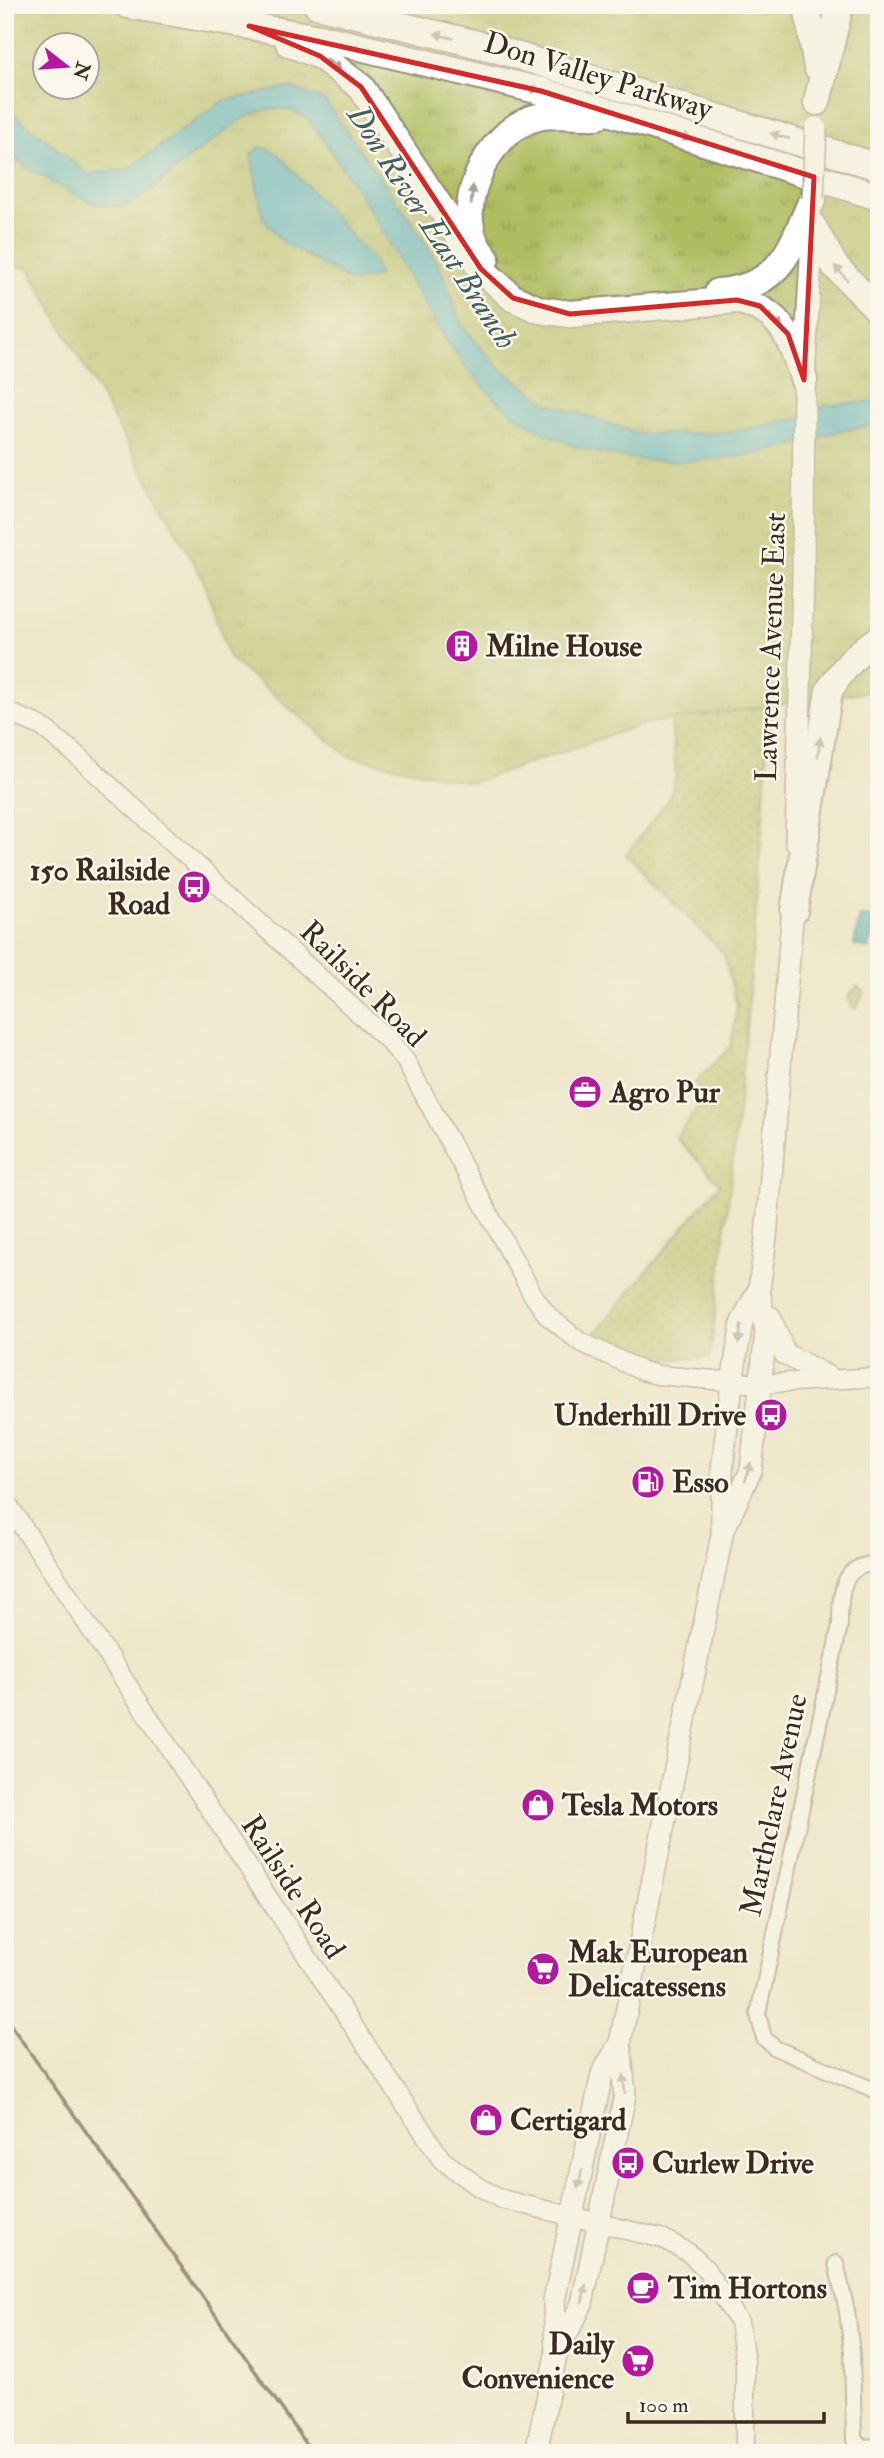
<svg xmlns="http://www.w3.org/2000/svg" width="884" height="2458" viewBox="0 0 884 2458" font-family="'IM FELL Double Pica',serif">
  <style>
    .grass { fill: url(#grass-dots); stroke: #75743f; stroke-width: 2 }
    .park { fill: url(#park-tufts); stroke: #75743f; stroke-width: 2; fill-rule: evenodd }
    .water { fill: #44adc3; stroke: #406c70; stroke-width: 2 }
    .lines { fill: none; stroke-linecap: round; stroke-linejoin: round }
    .minor-casing { stroke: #948874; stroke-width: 18 }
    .tertiary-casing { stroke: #948874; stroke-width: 21 }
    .secondary-casing { stroke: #948874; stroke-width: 24 }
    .motorway-casing { stroke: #948874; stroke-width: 30 }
    .minor { stroke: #fff; stroke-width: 14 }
    .tertiary { stroke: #fff; stroke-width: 18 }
    .secondary { stroke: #fff; stroke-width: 21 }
    .motorway { stroke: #fff; stroke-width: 26 }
    .rail { stroke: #3b2a1e; stroke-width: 3.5 }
    .secondary-bridge-casing { stroke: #948874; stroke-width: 24; stroke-linecap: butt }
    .secondary-bridge { stroke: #fff; stroke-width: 21 }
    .oneway { fill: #a79f9a }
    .marked { fill: none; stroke: #d62828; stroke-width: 5; stroke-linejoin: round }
    .labels { text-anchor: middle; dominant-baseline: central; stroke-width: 5; stroke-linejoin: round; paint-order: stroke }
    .street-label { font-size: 30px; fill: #3b2a1e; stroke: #fbf7ec }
    .poi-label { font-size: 30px; font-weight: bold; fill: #3b2a1e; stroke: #fbf7ec; text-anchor: start }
    .water-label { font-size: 32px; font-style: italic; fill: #3f5e60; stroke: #fbf7ec }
  </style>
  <defs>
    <pattern id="grass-dots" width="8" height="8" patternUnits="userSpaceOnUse" patternTransform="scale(1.75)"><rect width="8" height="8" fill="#afbd60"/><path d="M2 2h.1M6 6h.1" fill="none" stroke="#909a4f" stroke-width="1.8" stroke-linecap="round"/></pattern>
    <pattern id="park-tufts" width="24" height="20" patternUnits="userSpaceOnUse" patternTransform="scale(1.75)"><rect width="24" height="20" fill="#afbd60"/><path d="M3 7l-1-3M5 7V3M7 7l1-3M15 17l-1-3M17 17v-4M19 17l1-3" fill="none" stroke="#909a4f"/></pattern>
  </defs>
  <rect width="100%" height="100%" fill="#fbf7ec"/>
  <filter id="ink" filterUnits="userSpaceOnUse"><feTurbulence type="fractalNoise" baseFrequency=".0143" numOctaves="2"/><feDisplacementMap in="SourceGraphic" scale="14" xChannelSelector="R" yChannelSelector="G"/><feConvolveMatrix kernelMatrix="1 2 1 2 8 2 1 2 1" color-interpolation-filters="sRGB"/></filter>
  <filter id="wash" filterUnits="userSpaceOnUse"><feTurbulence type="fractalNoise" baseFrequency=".00686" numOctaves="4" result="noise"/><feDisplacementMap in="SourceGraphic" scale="28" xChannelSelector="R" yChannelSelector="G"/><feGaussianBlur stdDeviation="1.57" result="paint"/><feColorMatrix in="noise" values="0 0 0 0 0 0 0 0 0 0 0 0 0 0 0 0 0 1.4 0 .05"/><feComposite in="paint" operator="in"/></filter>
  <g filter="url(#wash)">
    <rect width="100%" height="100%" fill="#eee7ca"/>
    <path class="grass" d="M 769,706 C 759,924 737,1141 710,1357 L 645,1361 L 595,1333 L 720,1184 L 676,1138 L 704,1098 L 695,1083 L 731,1046 L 737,1007 L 724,954 L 626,855 L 669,799 L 676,776 L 671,720 Z"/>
    <g class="park">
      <path d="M 5,5 L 879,5 L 879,690 L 643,724 L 472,783 L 348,756 L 229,658 L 203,579 L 29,268 L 5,265 ZM 46,46 L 88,46 L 88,88 L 46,88 Z"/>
      <path d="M 857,986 L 864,991 L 857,1008 L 853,1008 L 848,997 Z"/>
    </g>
    <g class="water">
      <path d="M 291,87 L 325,101 L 414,225 L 440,267 L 462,325 L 497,366 L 548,403 L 641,434 L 726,433 L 805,417 L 825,405 L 879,401 L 879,426 C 845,425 811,442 779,449 C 728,461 667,465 615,456 C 453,428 427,284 344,171 C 335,158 315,123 303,116 C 266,95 235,124 207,145 C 194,155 179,165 167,177 C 153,189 139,203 119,206 C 95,209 66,189 46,178 C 7,158 5,150 5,107 C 32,131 62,149 87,174 L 127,170 L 223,101 Z"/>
      <path d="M 257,148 L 270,149 L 281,157 L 373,260 L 379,276 L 352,282 L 283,242 L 263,218 L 251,155 Z"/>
      <path d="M 860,916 L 875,919 L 869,949 L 854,945 Z"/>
    </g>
  </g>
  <g filter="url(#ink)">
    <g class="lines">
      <defs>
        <g id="minor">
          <path d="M 879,1564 C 841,1562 840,1594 840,1625 L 758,2014 L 764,2038 L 775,2048 L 879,2092"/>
          <path d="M 836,2263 L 847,2311 L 852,2352 L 854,2439 L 861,2447 L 879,2446"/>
        </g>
        <g id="tertiary">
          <path d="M 5,711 L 41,726 L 73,752 L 388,1040 L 405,1060 L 533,1295 L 548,1316 L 579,1341 L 642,1371 L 658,1375 L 759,1384 L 879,1377"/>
          <path d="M 5,1500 L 442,2160 L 479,2187 L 501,2199 L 664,2239 L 689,2253 L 705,2268 L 739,2322 L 745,2361 L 745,2453"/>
        </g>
        <g id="secondary">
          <path d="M 796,842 L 803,579 L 804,380 L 813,223"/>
          <path d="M 770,1317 L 785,1354 L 830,1378"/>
          <path d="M 726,1525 L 751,1470 L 766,1332 L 759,1289"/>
          <path d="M 556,2355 L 582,2304 L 625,2095 L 620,2043 L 722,1535 L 722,1470 L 732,1382 L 742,1322 L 759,1289 L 766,1238 L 794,895"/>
          <path d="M 536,2453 L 556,2355 L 554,2301 L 602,2074 L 620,2043"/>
        </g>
        <g id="motorway">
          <path d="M 128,5 L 331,40 L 541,91 L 879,197"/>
          <path d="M 317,5 L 489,47 L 879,167"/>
          <path d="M 807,5 L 817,67"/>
          <path d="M 289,43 L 320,56 L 361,87 L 481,269 L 513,298 L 540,310 L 570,314 L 737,300 C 785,313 789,337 804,380"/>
          <path d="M 817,102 L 840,5"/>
          <path d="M 813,227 L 835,266 L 879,311"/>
          <path d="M 486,258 C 446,217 486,129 538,117 C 555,113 579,117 597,116"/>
          <path d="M 718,292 C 782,287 790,249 813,198"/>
          <path d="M 794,911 L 829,691 C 841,671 858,651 879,639"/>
        </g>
      </defs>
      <use href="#minor" class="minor-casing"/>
      <use href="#tertiary" class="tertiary-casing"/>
      <use href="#secondary" class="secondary-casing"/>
      <use href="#motorway" class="motorway-casing"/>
      <use href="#minor" class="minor"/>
      <use href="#tertiary" class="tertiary"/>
      <use href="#secondary" class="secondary"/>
      <use href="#motorway" class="motorway"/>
      <path class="rail" d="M 5,2017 L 313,2453"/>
      <defs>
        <path id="secondary-bridge" d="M 813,198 L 816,128"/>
      </defs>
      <use href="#secondary-bridge" class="secondary-bridge-casing"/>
      <use href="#secondary-bridge" class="secondary-bridge"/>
    </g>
    <defs><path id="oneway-solid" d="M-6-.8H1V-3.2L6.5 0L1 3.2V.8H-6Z" transform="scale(1.75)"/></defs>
    <g class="oneway">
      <use href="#oneway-solid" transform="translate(444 36) rotate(-166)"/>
      <use href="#oneway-solid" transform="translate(333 64) rotate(35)"/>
      <use href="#oneway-solid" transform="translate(531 88) rotate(15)"/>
      <use href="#oneway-solid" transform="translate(682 136) rotate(17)"/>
      <use href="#oneway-solid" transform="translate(780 136) rotate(-163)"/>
      <use href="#oneway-solid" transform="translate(472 195) rotate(-85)"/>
      <use href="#oneway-solid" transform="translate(841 273) rotate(-131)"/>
      <use href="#oneway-solid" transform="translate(776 321) rotate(46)"/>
      <use href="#oneway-solid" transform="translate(819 747) rotate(-82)"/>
      <use href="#oneway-solid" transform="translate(740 1334) rotate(98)"/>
      <use href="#oneway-solid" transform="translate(748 1472) rotate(-73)"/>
      <use href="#oneway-solid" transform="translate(624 2084) rotate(-95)"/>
      <use href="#oneway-solid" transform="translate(580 2179) rotate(102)"/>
      <use href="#oneway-solid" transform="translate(584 2294) rotate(-77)"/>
    </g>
  </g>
  <path d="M0 0H884V2458H0ZM 249,26 L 541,91 L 814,177 L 804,380 L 788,334 L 760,306 L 737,300 L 570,314 L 513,298 L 481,269 L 361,87 L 320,56 Z" fill="#eee7ca" fill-opacity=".55" fill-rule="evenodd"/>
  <path class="marked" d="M 249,26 L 541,91 L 814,177 L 804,380 L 788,334 L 760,306 L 737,300 L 570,314 L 513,298 L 481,269 L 361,87 L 320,56 Z"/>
  <defs>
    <symbol id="building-disc" viewBox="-11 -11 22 22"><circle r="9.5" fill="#b5179e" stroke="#fbf7ec"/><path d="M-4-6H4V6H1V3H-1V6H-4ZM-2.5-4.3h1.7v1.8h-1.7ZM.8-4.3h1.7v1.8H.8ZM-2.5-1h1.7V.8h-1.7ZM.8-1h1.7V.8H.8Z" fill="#fff"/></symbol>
    <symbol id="bus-disc" viewBox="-11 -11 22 22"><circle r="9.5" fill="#b5179e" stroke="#fbf7ec"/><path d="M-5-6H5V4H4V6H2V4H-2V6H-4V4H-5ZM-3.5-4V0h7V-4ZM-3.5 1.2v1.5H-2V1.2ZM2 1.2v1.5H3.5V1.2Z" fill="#fff"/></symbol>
    <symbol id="office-disc" viewBox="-11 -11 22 22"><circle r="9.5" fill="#b5179e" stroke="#fbf7ec"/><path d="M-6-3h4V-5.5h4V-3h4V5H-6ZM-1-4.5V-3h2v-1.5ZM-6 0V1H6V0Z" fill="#fff"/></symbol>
    <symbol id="fuel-disc" viewBox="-11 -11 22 22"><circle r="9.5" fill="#b5179e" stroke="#fbf7ec"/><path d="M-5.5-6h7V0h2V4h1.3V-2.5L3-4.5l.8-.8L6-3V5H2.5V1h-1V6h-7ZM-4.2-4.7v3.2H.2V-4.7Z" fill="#fff"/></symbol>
    <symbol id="shop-disc" viewBox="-11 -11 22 22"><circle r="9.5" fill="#b5179e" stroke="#fbf7ec"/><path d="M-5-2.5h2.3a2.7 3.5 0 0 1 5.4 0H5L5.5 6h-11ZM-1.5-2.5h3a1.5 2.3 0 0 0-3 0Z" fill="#fff"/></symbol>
    <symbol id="supermarket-disc" viewBox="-11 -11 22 22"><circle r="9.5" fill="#b5179e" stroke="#fbf7ec"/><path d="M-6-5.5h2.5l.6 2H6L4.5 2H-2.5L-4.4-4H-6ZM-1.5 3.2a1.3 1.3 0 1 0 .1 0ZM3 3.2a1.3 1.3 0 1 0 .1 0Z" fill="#fff"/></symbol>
    <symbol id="cafe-disc" viewBox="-11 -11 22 22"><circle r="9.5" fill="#b5179e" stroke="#fbf7ec"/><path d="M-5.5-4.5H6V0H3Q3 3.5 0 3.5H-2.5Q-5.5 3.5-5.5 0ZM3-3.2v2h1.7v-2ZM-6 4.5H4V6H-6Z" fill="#fff"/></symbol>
  </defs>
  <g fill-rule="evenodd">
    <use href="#building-disc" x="443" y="627" width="38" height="38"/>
    <use href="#bus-disc" x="175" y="868" width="38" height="38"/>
    <use href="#office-disc" x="566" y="1073" width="38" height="38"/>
    <use href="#bus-disc" x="752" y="1396" width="38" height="38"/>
    <use href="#fuel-disc" x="629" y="1463" width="38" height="38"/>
    <use href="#shop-disc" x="519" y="1786" width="38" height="38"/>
    <use href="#supermarket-disc" x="524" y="1950" width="38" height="38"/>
    <use href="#shop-disc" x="467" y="2101" width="38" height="38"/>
    <use href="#bus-disc" x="609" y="2144" width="38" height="38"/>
    <use href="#cafe-disc" x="624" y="2269" width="38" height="38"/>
    <use href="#supermarket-disc" x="619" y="2342" width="38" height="38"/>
  </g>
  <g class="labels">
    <g class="street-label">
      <text transform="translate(598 76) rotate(17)">Don Valley Parkway</text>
      <text transform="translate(771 647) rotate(-88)">Lawrence Avenue East</text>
      <text transform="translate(363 984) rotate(45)">Railside Road</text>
      <text transform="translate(774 1805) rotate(-78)">Marthclare Avenue</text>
      <text transform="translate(293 1887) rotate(57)">Railside Road</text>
    </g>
    <g class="poi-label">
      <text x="486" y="646">Milne House</text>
      <text x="170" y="870" text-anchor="end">150 Railside<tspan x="170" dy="34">Road</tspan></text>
      <text x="610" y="1092">Agro Pur</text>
      <text x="746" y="1415" text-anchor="end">Underhill Drive</text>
      <text x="672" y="1482">Esso</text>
      <text x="562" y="1805">Tesla Motors</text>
      <text x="568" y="1952">Mak European<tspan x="568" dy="34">Delicatessens</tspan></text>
      <text x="510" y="2120">Certigard</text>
      <text x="652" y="2163">Curlew Drive</text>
      <text x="668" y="2288">Tim Hortons</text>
      <text x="614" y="2344" text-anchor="end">Daily<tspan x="614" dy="34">Convenience</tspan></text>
    </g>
    <g class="water-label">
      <text transform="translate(432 227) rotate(57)">Don River East Branch</text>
    </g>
  </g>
  <rect width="884" height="2458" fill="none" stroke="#fbf7ec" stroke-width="28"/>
  <g transform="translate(66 66) rotate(107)"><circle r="33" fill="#fbf7ec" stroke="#aea59a" stroke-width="2"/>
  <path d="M0-5L12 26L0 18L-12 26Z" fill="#b5179e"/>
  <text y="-10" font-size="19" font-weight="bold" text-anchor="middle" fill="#3b2a1e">N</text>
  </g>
  <path d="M628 2412v10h196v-10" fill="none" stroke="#3b2a1e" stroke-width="3.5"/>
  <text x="639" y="2412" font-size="21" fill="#3b2a1e" stroke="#fbf7ec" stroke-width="5" paint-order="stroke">100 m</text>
</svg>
